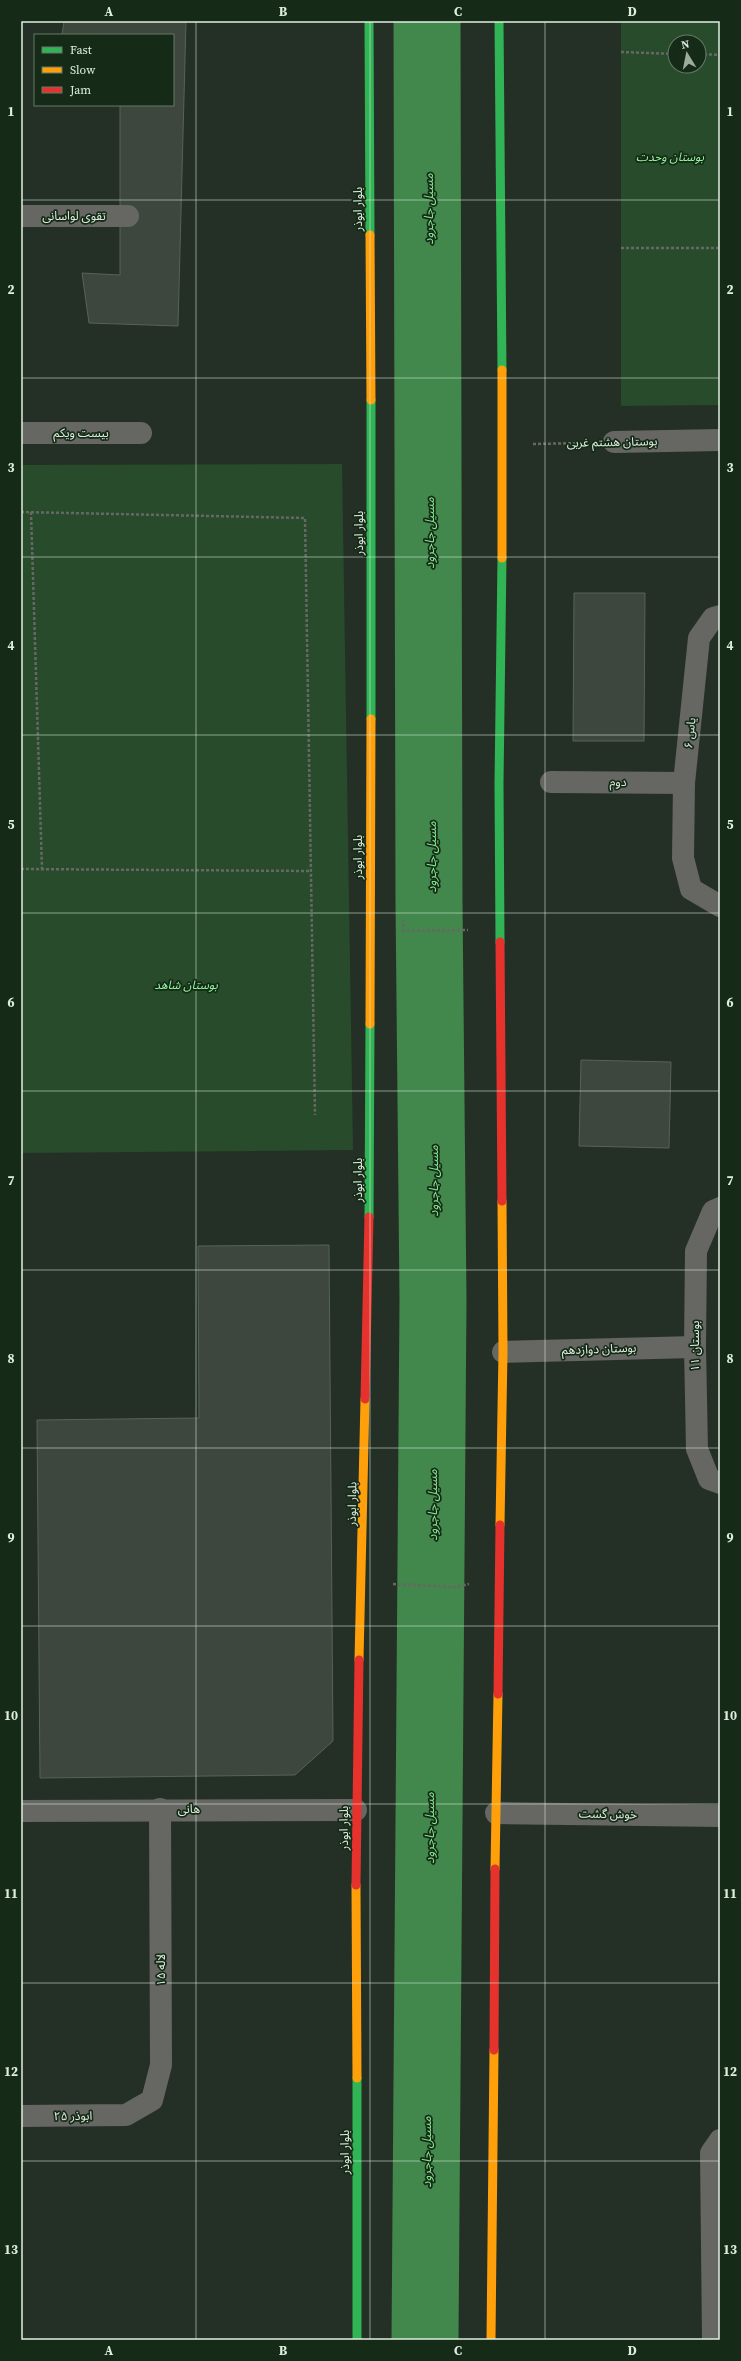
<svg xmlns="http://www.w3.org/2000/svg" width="741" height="2361" viewBox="0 0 741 2361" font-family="'Source Serif 4','Noto Sans Arabic',serif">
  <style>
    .green { fill: #274b2b; fill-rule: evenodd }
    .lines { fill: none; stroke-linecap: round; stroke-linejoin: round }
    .river { stroke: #42874b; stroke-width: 67 }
    .building { fill: #3d473e; stroke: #576258 }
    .path { stroke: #666865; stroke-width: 2.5; stroke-dasharray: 3 2; stroke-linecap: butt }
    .street { stroke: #666663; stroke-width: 22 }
    .fast { stroke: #30b455; stroke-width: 9 }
    .slow { stroke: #ff9f0a; stroke-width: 9 }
    .jam { stroke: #e5322d; stroke-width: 9 }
    .grid { fill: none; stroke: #e0eee1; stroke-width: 1; stroke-opacity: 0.55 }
    .labels { text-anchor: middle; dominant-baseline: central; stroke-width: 3.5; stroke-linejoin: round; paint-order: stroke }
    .park-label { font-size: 12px; font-style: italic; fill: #92f59d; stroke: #152b17 }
    .street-label { font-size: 12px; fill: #e0eee1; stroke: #152b17 }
    .water-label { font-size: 13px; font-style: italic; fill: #82e58d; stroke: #152b17 }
    .neatline { fill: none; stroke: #e0eee1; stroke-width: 1.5 }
    .grid-label { font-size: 13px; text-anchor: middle; font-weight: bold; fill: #e0eee1 }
  </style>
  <rect width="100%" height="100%" fill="#243025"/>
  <g class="green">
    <path d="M 621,21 L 720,21 L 720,405 L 621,406 ZM 675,42 L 699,42 L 699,66 L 675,66 Z"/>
    <path d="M 342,464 L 353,1150 L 21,1153 L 21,465 Z"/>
  </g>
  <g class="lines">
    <path class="river" d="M 425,2340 L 433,1300 L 429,902 L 427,21"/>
  </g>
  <g class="building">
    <path d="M 64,21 L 186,21 L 178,326 L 89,323 L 82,273 L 120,275 L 120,105 L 173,105 L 173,35 L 62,35 Z"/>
    <path d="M 574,593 L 645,593 L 644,741 L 573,741 Z"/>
    <path d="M 581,1060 L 671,1062 L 669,1148 L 579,1146 Z"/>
    <path d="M 329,1245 L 333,1741 L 295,1775 L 40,1778 L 37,1420 L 199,1418 L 198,1246 Z"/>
  </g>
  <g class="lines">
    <g class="path">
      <path d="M 621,52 L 675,54"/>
      <path d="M 699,54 L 720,55"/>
      <path d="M 621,248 L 720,248"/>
      <path d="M 533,444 L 584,443"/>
      <path d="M 21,512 L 305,518 L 315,1115"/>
      <path d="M 31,512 L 42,869"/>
      <path d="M 21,869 L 309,871"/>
      <path d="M 403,927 L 404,920"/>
      <path d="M 402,931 L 468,930"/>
      <path d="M 393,1584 L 455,1587 L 469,1584"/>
    </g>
    <g class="street">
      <path d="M 21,216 L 128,216"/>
      <path d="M 21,433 L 141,433"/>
      <path d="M 614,442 L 720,440"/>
      <path d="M 720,616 L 713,618 L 699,638 L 684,783 L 683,858 L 691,889 L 720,906"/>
      <path d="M 551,782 L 684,783"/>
      <path d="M 720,1208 L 713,1211 L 696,1251 L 695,1347 L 697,1449 L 709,1479 L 720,1483"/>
      <path d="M 503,1352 L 695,1347"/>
      <path d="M 21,1811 L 356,1810"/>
      <path d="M 496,1813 L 720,1816"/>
      <path d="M 21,2116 L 126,2115 L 152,2100 L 161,2065 L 160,1809"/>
      <path d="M 713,2340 L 711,2153 L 720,2140"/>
    </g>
    <g class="fast">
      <path d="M 369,21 L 370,235"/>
      <path d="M 499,21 L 502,370"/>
      <path d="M 371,719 L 371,400"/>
      <path d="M 500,942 L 499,783 L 502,558"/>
      <path d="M 369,1217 L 370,1024"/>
      <path d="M 357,2078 L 357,2340"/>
    </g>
    <g class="slow">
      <path d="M 370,235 L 371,400"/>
      <path d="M 502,558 L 502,370"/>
      <path d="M 370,1024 L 371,719"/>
      <path d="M 500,1525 L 503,1352 L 502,1201"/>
      <path d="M 359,1660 L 365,1399"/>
      <path d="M 495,1869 L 498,1694"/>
      <path d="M 356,1885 L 357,2078"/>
      <path d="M 491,2340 L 494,2050"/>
    </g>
    <g class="jam">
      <path d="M 500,942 L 502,1201"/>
      <path d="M 365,1399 L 369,1217"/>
      <path d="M 498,1694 L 500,1525"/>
      <path d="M 356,1885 L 359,1660"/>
      <path d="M 494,2050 L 495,1869"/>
    </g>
  </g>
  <path class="grid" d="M 196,21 L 196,2340M 370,21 L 370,2340M 545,21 L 545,2340M 21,200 L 720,200M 21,378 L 720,378M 21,557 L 720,557M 21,735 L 720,735M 21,913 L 720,913M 21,1091 L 720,1091M 21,1270 L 720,1270M 21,1448 L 720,1448M 21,1626 L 720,1626M 21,1804 L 720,1804M 21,1983 L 720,1983M 21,2161 L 720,2161"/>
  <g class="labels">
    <g class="park-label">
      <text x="670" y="157">بوستان وحدت</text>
      <text x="186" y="985">بوستان شاهد</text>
    </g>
    <g class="street-label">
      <text transform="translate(358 209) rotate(-90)">بلوار ابوذر</text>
      <text x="74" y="216">تقوی لواسانی</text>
      <text x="81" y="433">بیست ویکم</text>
      <text transform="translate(612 442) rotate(-1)">بوستان هشتم غربی</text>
      <text transform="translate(359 533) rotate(-90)">بلوار ابوذر</text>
      <text transform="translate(690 733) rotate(-84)">یاس ۶</text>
      <text transform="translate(618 782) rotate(1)">دوم</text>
      <text transform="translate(358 857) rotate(-90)">بلوار ابوذر</text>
      <text transform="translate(358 1180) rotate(-90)">بلوار ابوذر</text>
      <text transform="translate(695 1346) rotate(-90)">بوستان ۱۱</text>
      <text transform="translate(599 1349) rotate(-2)">بوستان دوازدهم</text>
      <text transform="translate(352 1504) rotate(-89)">بلوار ابوذر</text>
      <text x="189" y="1809">هانی</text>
      <text transform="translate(608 1814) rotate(1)">خوش گشت</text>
      <text transform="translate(344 1828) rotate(-90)">بلوار ابوذر</text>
      <text transform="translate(161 1970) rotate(-90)">لاله ۱۵</text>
      <text transform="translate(73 2116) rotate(-1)">ابوذر ۲۵</text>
      <text transform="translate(345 2152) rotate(-90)">بلوار ابوذر</text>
    </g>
    <g class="water-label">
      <text transform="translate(428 209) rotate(-90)">مسیل جاجرود</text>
      <text transform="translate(429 533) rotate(-90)">مسیل جاجرود</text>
      <text transform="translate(431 857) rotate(-90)">مسیل جاجرود</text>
      <text transform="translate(433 1181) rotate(-90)">مسیل جاجرود</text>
      <text transform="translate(432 1505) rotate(-90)">مسیل جاجرود</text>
      <text transform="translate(429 1828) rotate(-90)">مسیل جاجرود</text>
      <text transform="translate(426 2152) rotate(-90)">مسیل جاجرود</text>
    </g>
  </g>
  <rect width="741" height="2361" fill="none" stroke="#152b17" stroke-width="44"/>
  <rect x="34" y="34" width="140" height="72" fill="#152b17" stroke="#667968"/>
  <rect x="42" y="47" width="20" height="6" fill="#30b455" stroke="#667968"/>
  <text x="70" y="54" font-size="12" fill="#e0eee1">Fast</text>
  <rect x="42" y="67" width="20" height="6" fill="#ff9f0a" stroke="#667968"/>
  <text x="70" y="74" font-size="12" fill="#e0eee1">Slow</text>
  <rect x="42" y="87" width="20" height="6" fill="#e5322d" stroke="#667968"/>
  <text x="70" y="94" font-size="12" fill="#e0eee1">Jam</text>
  <g transform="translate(687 54) rotate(350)"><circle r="19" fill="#152b17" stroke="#667968"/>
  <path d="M0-3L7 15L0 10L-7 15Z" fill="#9eac9f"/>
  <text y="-6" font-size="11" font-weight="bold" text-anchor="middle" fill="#e0eee1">N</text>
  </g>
  <rect x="22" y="22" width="697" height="2317" class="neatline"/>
  <g class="grid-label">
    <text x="109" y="16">A</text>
    <text x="283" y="16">B</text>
    <text x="458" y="16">C</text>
    <text x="632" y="16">D</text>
    <text x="11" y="116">1</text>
    <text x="730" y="116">1</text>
    <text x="11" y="294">2</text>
    <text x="730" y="294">2</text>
    <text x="11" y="472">3</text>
    <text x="730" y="472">3</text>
    <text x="11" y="650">4</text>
    <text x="730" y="650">4</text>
    <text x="11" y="829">5</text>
    <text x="730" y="829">5</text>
    <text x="11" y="1007">6</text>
    <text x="730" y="1007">6</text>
    <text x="11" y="1185">7</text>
    <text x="730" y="1185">7</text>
    <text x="11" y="1363">8</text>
    <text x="730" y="1363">8</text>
    <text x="11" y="1542">9</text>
    <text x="730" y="1542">9</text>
    <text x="11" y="1720">10</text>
    <text x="730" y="1720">10</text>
    <text x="11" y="1898">11</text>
    <text x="730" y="1898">11</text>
    <text x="11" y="2076">12</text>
    <text x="730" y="2076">12</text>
    <text x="11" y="2254">13</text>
    <text x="730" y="2254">13</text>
    <text x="109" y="2355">A</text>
    <text x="283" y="2355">B</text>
    <text x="458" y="2355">C</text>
    <text x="632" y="2355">D</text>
  </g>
</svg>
